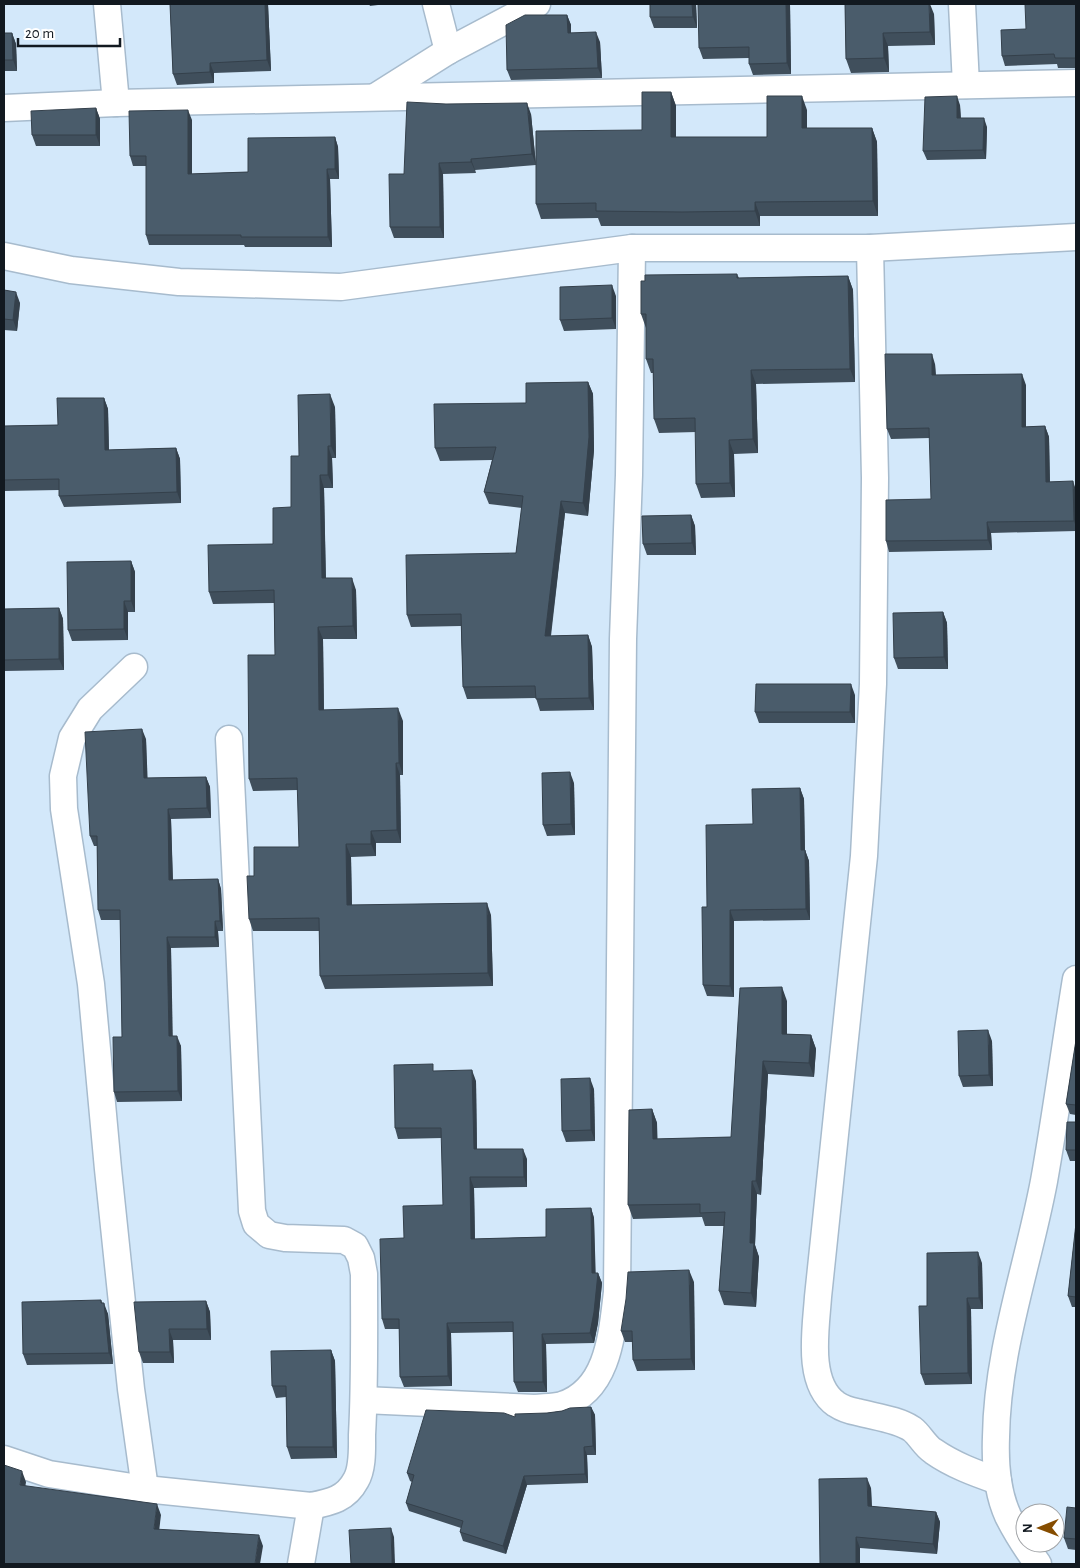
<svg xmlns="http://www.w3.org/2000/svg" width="1080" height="1568" font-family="'Alegreya Sans',sans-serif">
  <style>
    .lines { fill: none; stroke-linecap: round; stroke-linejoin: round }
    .street-casing { stroke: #a7bbcd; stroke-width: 29 }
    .street { stroke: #fff; stroke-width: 26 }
    .wall { fill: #404f5c }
    .shaded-wall { fill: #34404b }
    .building { fill: #4a5c6b; stroke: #34404b }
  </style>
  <rect width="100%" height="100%" fill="#d3e8fa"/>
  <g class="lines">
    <defs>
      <g id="street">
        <path d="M107,4l9,99"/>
        <path d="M436,4l12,47"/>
        <path d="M962,4l4,81"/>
        <path d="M375,97l73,-46 89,-47"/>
        <path d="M4,108l112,-5 960,-20"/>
        <path d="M870,248l5,230 -2,206 -9,172 -46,441c-2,31 -12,86 18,107 6,4 15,7 21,8 18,5 40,7 55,17 8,6 12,16 21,22 20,14 42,22 65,30"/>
        <path d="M4,256l67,14 108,12 162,5 291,-39h238l206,-11"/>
        <path d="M134,667l-44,42 -18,29 -9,38 1,33 27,175 17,185 23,220 14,100"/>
        <path d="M364,1400l171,8c9,-1 19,-1 27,-3 47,-15 50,-72 55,-113l6,-653 6,-164 3,-227"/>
        <path d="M4,1459l45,15 96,15 166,17c20,-4 35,-7 45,-26 7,-12 6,-31 6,-45 3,-53 2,-107 2,-161l-3,-16 -6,-12 -11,-6 -59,-2 -16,-3 -13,-11 -4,-13 -23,-472"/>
        <path d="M301,1564l10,-58"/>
        <path d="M1038,1564c-11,-15 -22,-32 -30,-48 -11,-24 -13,-53 -12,-79 1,-87 32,-171 48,-256 12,-67 21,-135 32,-202"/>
      </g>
    </defs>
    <use href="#street" class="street-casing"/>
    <use href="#street" class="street"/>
  </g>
  <g class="wall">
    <path d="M170,4h98l3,67 -57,2v10l-37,2 -4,-11z"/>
    <path d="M369,4h17l-16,2z"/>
    <path d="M650,4h46l1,24h-43l-4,-11z"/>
    <path d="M790,4l1,70 -38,1 -4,-11v-6l-46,1 -4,-11z"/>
    <path d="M845,4l89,10 1,31 -47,1 1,26 -38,1 -5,-14z"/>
    <path d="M1076,4v64h-18l-1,-4 -52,2 -3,-10 24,-27z"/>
    <path d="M567,15l4,10v8l29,9 2,36 -91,2 -4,-10z"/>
    <path d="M4,33h8l4,11 1,27h-13z"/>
    <path d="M671,92l5,14v31h91l40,-27v18h65l5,14 1,74h-118v10h-159l-3,-8 -57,1 -5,-15 106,-74z"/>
    <path d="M960,105l1,13 26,9 -1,32 -59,1 -4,-9z"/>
    <path d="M96,108l4,11v27h-64l-4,-11z"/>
    <path d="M531,114l5,51 -61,5 1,3 -33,1 1,64h-50l-4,-11 14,-53z"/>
    <path d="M192,120v54l56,-2 87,-35 3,10 1,32h-9l2,68h-87l-1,-2h-95l-3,-10v-69h-13l-3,-10z"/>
    <path d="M737,274l2,4 109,-2 5,14 2,92 -99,2 2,69 -24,1 1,43 -34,1 -5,-14v-52l-37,1 -5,-14 -1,-46h-2l-5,-14v-31l-5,-14z"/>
    <path d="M4,290l16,13 -3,28 -13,-1z"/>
    <path d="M616,296v33l-52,2 -4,-11z"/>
    <path d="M935,364l1,11 90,10v42l19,-1 4,11 1,45 26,8v41l-85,2 1,17 -103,2 -3,-11 45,-42 -1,-61 -39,1 -4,-10z"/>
    <path d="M588,382l5,12 1,56 -6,66 -23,-3 -14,123 37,-1 4,12 2,63 -54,1 -4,-13 -69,1 -4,-12 -2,-61 -50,1 -4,-12 109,-62 6,-45 -33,-4 -5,-12 8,-32 -52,1 -5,-13 91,-45z"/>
    <path d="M104,398l4,11 1,41 67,-2 4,11 1,44 -117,4 -5,-11v-6l-55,1v-65l54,-1z"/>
    <path d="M335,407l1,51h-4l1,30h-9l2,90 30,12 1,49h-34l1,71 79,11v54h-3l1,68h-25v13l-25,1 1,48 139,10 2,71 -168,3 -5,-13 -1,-45h-66l-4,-12 5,-43 45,-29 -1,-57 -45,1 -4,-12 26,-124 -1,-52 -61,1 -4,-12 64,-48 18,-37 8,-51z"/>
    <path d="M691,515l4,11 1,29h-49l-4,-11z"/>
    <path d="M131,561l4,11v40h-7v28l-56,1 -4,-11z"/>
    <path d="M59,608l4,11 1,51 -60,1v-62z"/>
    <path d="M943,612l4,11 1,46h-50l-4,-11z"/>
    <path d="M855,695v28h-96l-4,-11z"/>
    <path d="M146,739l1,39 59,-1 4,10 1,31 -40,1 2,61 45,-1 3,10 2,42h-5l1,16 -48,1 1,88 9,10 1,55 -65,1 -3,-10 8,-55 -2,-117h-19l-3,-10 -1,-64h-3l-4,-10z"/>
    <path d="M574,783l1,52 -28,1 -4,-11z"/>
    <path d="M800,788l4,11 1,51 4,11 1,59 -76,1v76l-27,-1 -4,-11 4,-78 46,-83z"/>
    <path d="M787,1001v33l24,1 5,14 -2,28 -46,-3 -7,121 -4,-1 -2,51 4,12 -3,50 -32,-2 -5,-14 5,-65h-19l-3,-9 -69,2 -5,-14 24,-96 5,14v16l74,-2z"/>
    <path d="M1076,1040v75l-6,-1 -4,-10z"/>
    <path d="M992,1041l1,45 -30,1 -4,-11z"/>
    <path d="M435,1071l41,10 1,68 50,10v28l-53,1 1,51 71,-2 45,-29 3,10 1,55h3l4,10 -4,40 -4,20 -48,1 1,48h-29l-4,-10 -1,-50 -62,1 1,53 -48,1 -4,-10 -1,-48h-14l-3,-10 22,-81 39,-33 -1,-67 -44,1 -3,-11z"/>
    <path d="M594,1089l1,52 -29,1 -4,-11z"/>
    <path d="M1076,1122v39h-6l-4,-11z"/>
    <path d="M1076,1223v84h-4l-4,-11z"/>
    <path d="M982,1263l1,46h-12l1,75 -47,1 -4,-11 6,-68z"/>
    <path d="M694,1282l1,88 -58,1 -4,-11v-18h-8l-4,-11z"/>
    <path d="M101,1300l7,14 5,50 -86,1 -4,-11z"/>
    <path d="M206,1301l4,11 1,28h-38l1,23h-31l-4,-11z"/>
    <path d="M331,1350l4,11 2,97 -46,1 -4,-12 -1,-50 -10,1 -4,-12z"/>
    <path d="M591,1407l4,8 1,40h-9l1,28 -61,2 -21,69 -43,-13 -3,-9 1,-4 -52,-17 -3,-8 6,-21 -2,-1 -3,-8 108,-56 32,-4z"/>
    <path d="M871,1488l1,19 64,5 4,10 -3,32 -77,-6 -40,16z"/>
    <path d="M1076,1508v42l-8,-1 -4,-11z"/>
  </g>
  <g class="shaded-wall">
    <path d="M265,4h3l3,67 -4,-11z"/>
    <path d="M692,4h4l1,24 -4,-11z"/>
    <path d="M786,4h4l1,70 -4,-11z"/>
    <path d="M929,4h1l4,10 1,31 -5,-13z"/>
    <path d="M567,15l4,10v18l-3,-10z"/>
    <path d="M596,32l4,10 2,36 -4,-10z"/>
    <path d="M12,33l4,11 1,27 -4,-11z"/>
    <path d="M883,33l5,13 1,26 -5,-14z"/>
    <path d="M210,63l4,10v10l-4,-11z"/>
    <path d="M671,92l5,14v45l-5,-14z"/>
    <path d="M802,96l5,14v32l-5,-14z"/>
    <path d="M957,96l3,9 1,22 -4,-9z"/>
    <path d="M527,103l4,11 5,51 -4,-11z"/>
    <path d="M96,108l4,11v27l-4,-11z"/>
    <path d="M188,110l4,10v64l-4,-10z"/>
    <path d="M984,118l3,9 -1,32 -3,-9z"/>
    <path d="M872,128l5,14 1,74 -5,-15z"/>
    <path d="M335,137l3,10 1,32 -4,-10z"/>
    <path d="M471,159l4,11 1,3 -5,-11z"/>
    <path d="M439,163l4,11 1,64 -4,-11z"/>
    <path d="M327,169l3,10 2,68 -4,-10z"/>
    <path d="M755,202l5,14v10l-5,-15z"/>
    <path d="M848,276l5,14 2,92 -5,-13z"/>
    <path d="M612,285l4,11v33l-4,-11z"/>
    <path d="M16,292l4,11 -3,28 -4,-11z"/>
    <path d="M932,354l3,10 1,21 -4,-10z"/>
    <path d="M751,370l5,14 2,69 -5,-14z"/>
    <path d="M1022,374l4,11v52l-4,-10z"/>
    <path d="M588,382l5,12 1,56 -6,66 -5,-13z"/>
    <path d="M330,394l5,13 1,51 -5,-12z"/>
    <path d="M104,398l4,11 1,52 -4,-11z"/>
    <path d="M1045,426l4,11 1,55 -4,-10z"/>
    <path d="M729,440l5,14 1,43 -5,-14z"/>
    <path d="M328,446l4,12 1,30 -5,-13z"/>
    <path d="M176,448l4,11 1,44 -4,-11z"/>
    <path d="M320,475l4,13 2,103 -4,-13z"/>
    <path d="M1073,481l3,9v37l-2,-6z"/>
    <path d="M561,501l4,12 -16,135 -4,-12z"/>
    <path d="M691,515l4,11 1,29 -4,-12z"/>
    <path d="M987,522l4,11 1,17 -4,-10z"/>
    <path d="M131,561l4,11v40l-4,-11z"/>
    <path d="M352,578l4,12 1,49 -4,-13z"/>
    <path d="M124,601l4,11v28l-4,-11z"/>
    <path d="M59,608l4,11 1,51 -5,-11z"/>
    <path d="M943,612l4,11 1,46 -4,-12z"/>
    <path d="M318,627l5,12 1,83 -5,-12z"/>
    <path d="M588,635l4,12 2,63 -5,-12z"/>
    <path d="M851,684l4,11v28l-5,-11z"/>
    <path d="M398,708l5,13v54l-4,-12z"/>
    <path d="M142,729l4,10 2,49 -4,-10z"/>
    <path d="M396,763l4,12 1,68 -4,-13z"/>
    <path d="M570,772l4,11 1,52 -4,-11z"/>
    <path d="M206,777l4,10 1,31 -4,-10z"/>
    <path d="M800,788l4,11 1,62 -4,-11z"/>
    <path d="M168,809l3,10 2,71 -4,-10z"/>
    <path d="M371,831l5,12v13l-5,-12z"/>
    <path d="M346,844l5,13 1,60 -5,-12z"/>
    <path d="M805,850l4,11 1,59 -4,-11z"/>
    <path d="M218,879l3,10 2,42 -3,-10z"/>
    <path d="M487,903l4,12 2,71 -5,-13z"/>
    <path d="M730,910l4,11v76l-4,-11z"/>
    <path d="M215,921l3,10 1,16 -4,-10z"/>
    <path d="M167,937l4,11 2,98 -4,-10z"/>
    <path d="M782,987l5,14v46l-5,-13z"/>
    <path d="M988,1030l4,11 1,45 -4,-11z"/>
    <path d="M811,1035l5,14 -2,28 -5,-14z"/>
    <path d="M177,1036l4,10 1,55 -4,-10z"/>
    <path d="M763,1061l5,13 -7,121 -5,-14z"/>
    <path d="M472,1070l4,11 1,79 -3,-11z"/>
    <path d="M590,1078l4,11 1,52 -4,-11z"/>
    <path d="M652,1109l5,14 1,30 -5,-14z"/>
    <path d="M523,1149l4,10v28l-3,-10z"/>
    <path d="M470,1177l4,11 1,61 -4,-10z"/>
    <path d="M752,1181l5,13 -2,51 4,12 -3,50 -5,-14 -1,-50z"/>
    <path d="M591,1208l3,10 2,65 -4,-10z"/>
    <path d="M978,1252l4,11 1,46 -4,-11z"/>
    <path d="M689,1270l5,12 1,88 -4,-11z"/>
    <path d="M598,1273l4,10 -4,40 -4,20 -4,-10z"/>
    <path d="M967,1298l4,11 1,75 -4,-11z"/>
    <path d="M206,1301l4,11 1,28 -4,-11z"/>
    <path d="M104,1303l4,11 5,50 -4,-11z"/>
    <path d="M447,1323l4,10 1,53 -4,-10z"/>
    <path d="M169,1329l4,11 1,23 -4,-11z"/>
    <path d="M542,1334l4,10 1,48 -4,-10z"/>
    <path d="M331,1350l4,11 2,97 -4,-11z"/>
    <path d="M591,1407l4,8 1,40 -3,-9z"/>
    <path d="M584,1447l3,8 1,28 -3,-9z"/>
    <path d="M22,1471l4,11 -2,14 -4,-11z"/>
    <path d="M524,1476l3,9 -21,69 -3,-8z"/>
    <path d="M867,1478l4,10 1,29 -4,-11z"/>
    <path d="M157,1504l4,11 -3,25 -4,-11z"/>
    <path d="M936,1512l4,10 -3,32 -4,-10z"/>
    <path d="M391,1528l3,9 1,27h-3z"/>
    <path d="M259,1535l4,11 -3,18h-5z"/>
    <path d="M856,1537l4,11v16h-4z"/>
  </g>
  <g class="building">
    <path d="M170,4h95l2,56 -57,3v9l-37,2z"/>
    <path d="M650,4h42l1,13h-43z"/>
    <path d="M698,4h88l1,59 -38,1v-17l-50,1z"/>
    <path d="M845,4h84l1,28 -47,1 1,25 -38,1z"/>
    <path d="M1025,4h51v54h-21l-1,-4 -52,2 -1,-26 25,-1z"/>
    <path d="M525,15h42l1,18 28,-1 2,36 -91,2 -1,-45z"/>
    <path d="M4,33h8l1,27h-9z"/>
    <path d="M642,92h29v45h96v-41h35v32h70l1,73 -118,1v9l-73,1 -86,-1v-8l-60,1v-73l106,-1z"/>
    <path d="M957,96v22h27l-1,32 -60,1 2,-54z"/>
    <path d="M407,102l39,2 81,-1 5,51 -61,5v3l-32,1 1,64h-50l-1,-53h15z"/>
    <path d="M96,108v27h-64l-1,-24z"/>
    <path d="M188,110v64l60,-2v-34l87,-1v32h-8l1,68h-87v-2h-95v-79h-16l-1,-45z"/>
    <path d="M737,274v4l111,-2 2,93 -99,1 2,69 -24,1 1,43 -34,1 -1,-66 -41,1 -1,-60h-7v-45h-5v-33h4v-6z"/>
    <path d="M612,285v33l-52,2v-33z"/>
    <path d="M4,290l12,2 -3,28 -9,-1z"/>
    <path d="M885,354h47v21l90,-1v53l23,-1 1,56 27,-1 1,40 -87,1 1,18 -102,1v-41l45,-1 -2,-71 -42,1z"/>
    <path d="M588,382l1,55 -6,66 -22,-2 -16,135 43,-1 1,63 -53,1 -1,-13 -72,1 -2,-73 -54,1 -1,-60 110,-2 7,-57 -39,-4 12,-45 -61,1 -1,-44 92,-1v-20z"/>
    <path d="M330,394l1,52h-3v29h-8l2,103h30l1,48 -35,1 1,83 79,-2 1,55h-3l1,67 -26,1v13h-25l1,61 140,-2 1,70 -168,3 -1,-58 -70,1 -2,-43h7v-29h45l-2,-69 -48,1 -1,-124h27l-1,-65 -65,2 -1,-47 65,-1v-36l18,-1v-51h8l-1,-61z"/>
    <path d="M57,398h47l1,52 71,-2 1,44 -118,4v-17l-55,1v-54l54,-1z"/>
    <path d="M691,515l1,28 -49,1 -1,-28z"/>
    <path d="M131,561v40h-7v28l-56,1 -1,-68z"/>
    <path d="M59,608v51l-55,1v-51z"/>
    <path d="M943,612l1,45 -50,1 -1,-45z"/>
    <path d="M756,684h95l-1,28h-95z"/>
    <path d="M142,729l2,49 62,-1 1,31 -39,1 1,71 49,-1 2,42h-5v16h-48l2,99h8l1,55 -64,1 -1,-55h9l-2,-127h-22l-1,-74h-7l-5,-104z"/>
    <path d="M570,772l1,52 -28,1 -1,-52z"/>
    <path d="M800,788l1,62h4l1,59 -76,1v76l-27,-1 -1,-78h5l-1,-82 47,-1 -1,-35z"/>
    <path d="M782,987v47l29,1 -2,28 -46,-2 -7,120h-4l-2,62h4l-3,50 -32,-2 6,-79 -25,1v-9l-72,1 1,-95 23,-1 1,30 78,-2 9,-149z"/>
    <path d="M988,1030l1,45 -30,1 -1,-45z"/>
    <path d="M1076,1040v65l-10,-1z"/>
    <path d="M433,1064v7l39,-1 2,79h49l1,28h-54l1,62 75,-2v-28l45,-1 1,65h6l-4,39 -4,21 -48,1 1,48h-29l-1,-60 -66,1 1,53 -48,1 -1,-58h-17l-2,-80 24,-1 -1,-32 40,-1 -2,-77h-46l-1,-63z"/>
    <path d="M590,1078l1,52 -29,1 -1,-52z"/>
    <path d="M1067,1122h9v28h-10z"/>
    <path d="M1076,1223v74l-8,-1z"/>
    <path d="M978,1252l1,46h-12l1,75 -47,1 -2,-68h8v-53z"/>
    <path d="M689,1270l2,89 -58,1 -1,-29h-11l5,-32 2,-27z"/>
    <path d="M101,1300v3h3l5,50 -86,1 -1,-52z"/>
    <path d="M206,1301l1,28h-38l1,23h-31l-5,-50z"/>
    <path d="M331,1350l2,97h-46l-1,-61h-14l-1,-35z"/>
    <path d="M591,1407l2,39 -9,1 1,27 -61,2 -21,70 -43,-14 3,-11 -57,-18 8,-28 -7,-2 19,-63 78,3 11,4v-3l32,-1 15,-2 8,-3z"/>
    <path d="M4,1465l18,6 -2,14 137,19 -3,25 105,6 -4,29h-251z"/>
    <path d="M867,1478l1,28 68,6 -3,32 -77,-7v27h-36l-1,-85z"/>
    <path d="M1067,1507l9,1v31l-12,-1z"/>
    <path d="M391,1528l1,36h-41l-2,-34z"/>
  </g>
  <rect width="1080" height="1568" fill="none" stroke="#121920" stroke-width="10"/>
  <g transform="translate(1040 1528) rotate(269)"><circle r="24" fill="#ffffff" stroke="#a0a3a6"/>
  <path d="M0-4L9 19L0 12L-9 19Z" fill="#864d00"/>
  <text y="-8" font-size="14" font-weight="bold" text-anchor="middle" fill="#121920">N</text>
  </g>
  <path d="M18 38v8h102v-8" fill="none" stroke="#121920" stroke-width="2.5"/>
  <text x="25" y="38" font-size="15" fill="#121920" stroke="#ffffff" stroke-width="4" paint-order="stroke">20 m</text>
</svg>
